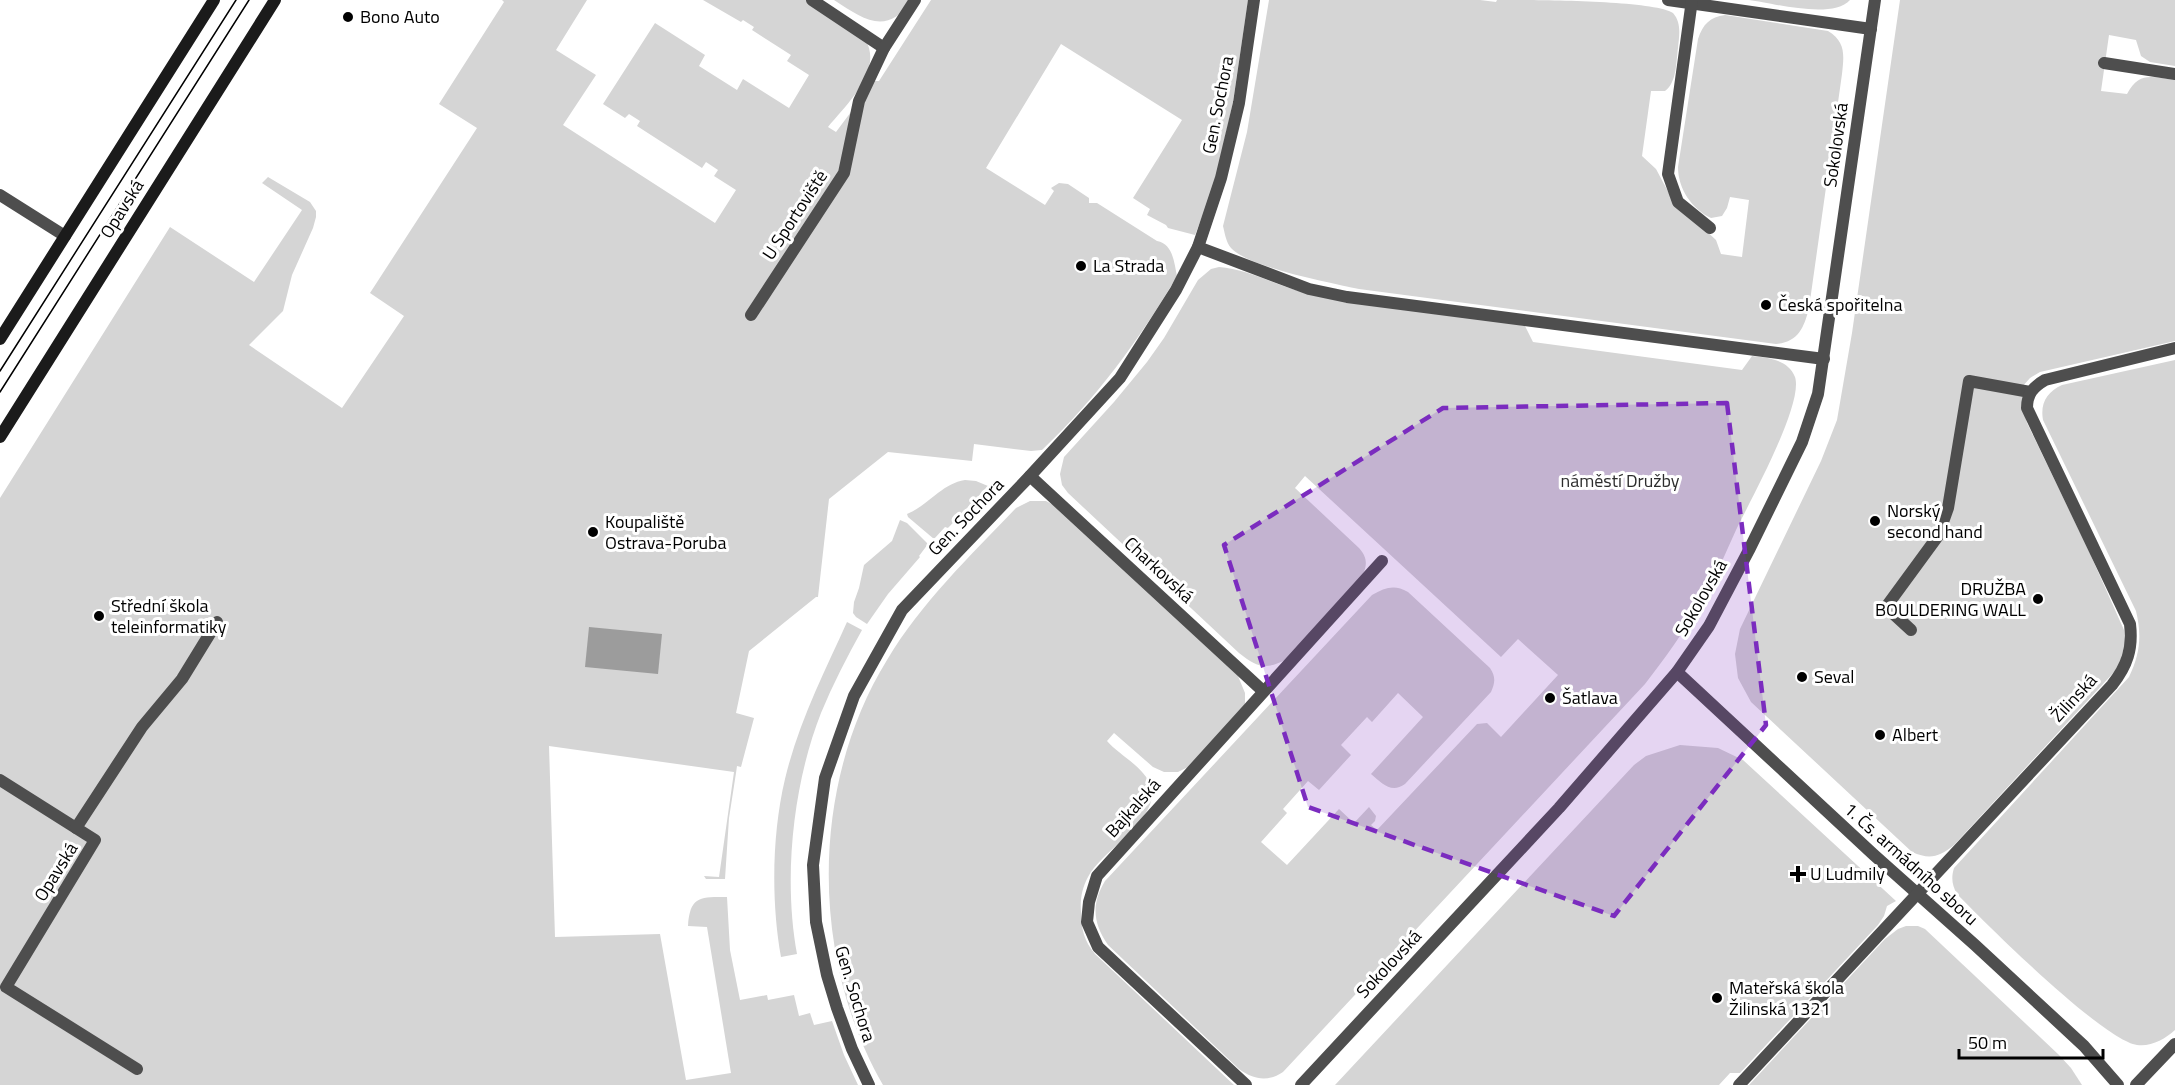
<svg xmlns="http://www.w3.org/2000/svg" width="2175" height="1085" font-family="'Titillium Web',sans-serif">
  <style>
    .green { fill: #d5d5d5 }
    .water { fill: #9c9c9c }
    .lines { fill: none; stroke-linecap: round; stroke-linejoin: round }
    .street { stroke: #4e4e4e; stroke-width: 12 }
    .secondary { stroke: #1b1b1b; stroke-width: 12 }
    .tram { stroke: #000; stroke-width: 1.5 }
    .marked { fill: #7b2cbf; fill-opacity: 0.2; stroke: #7b2cbf; stroke-width: 4.5; stroke-dasharray: 12 8; stroke-linejoin: round }
    .poi-dot { fill: #000; stroke: #fff; stroke-width: 2 }
    .labels { text-anchor: middle; stroke-width: 6; stroke-linejoin: round; paint-order: stroke }
    .poi-label { font-size: 18px; fill: #000; stroke: #fff; text-anchor: start }
    .street-label { font-size: 18px; fill: #000; stroke: #fff }
    .park-label { font-size: 18px; fill: #2c2c2c; stroke: #fff }
  </style>
  <rect width="100%" height="100%" fill="#fff"/>
  <g class="green">
    <path d="M502,0h85l-31,50 40,25 -33,50 152,98 21,-33 -22,-14 4,-6 -12,-8 -4,6 -65,-42 3,-5 -11,-7 -4,4 -22,-14 52,-81 50,32 -6,11 38,24 6,-11 46,29 20,-33 -22,-14 4,-6 -39,-25 2,-3 -11,-7 -2,2 -38,-22h104l58,39c19,31 -18,65 -37,88l8,5 38,-51h5l52,-81h317l-15,102 -19,84 -19,49 -27,-7 -2,-3 -19,-10 3,-6 -17,-11 49,-78 -121,-76 -75,124 59,37 9,-14 -3,-3 8,-5 9,1 21,14v5h8l60,38c16,3 17,21 20,35 -38,64 -81,123 -135,174l-11,1 -57,-7 -2,17 -84,-9 -59,47 -11,98h-2l-67,54 -13,62 18,5 -13,49 -4,-1 -1,7 -7,45 -4,61h-19l-2,-3 15,1 15,-105 -185,-26 6,191 105,-3 26,146 45,-7 -24,-146 -19,-1c2,-30 12,-29 39,-29l3,53 10,50 27,-5 1,5 26,-5 5,21 11,-3 4,12 18,-4 12,34 14,30h-858v-587l170,-271 84,55 48,-72 -40,-27 6,-6 42,25 6,9v6l-3,11 -21,47 -9,36 -34,34 93,63 62,-92 -34,-23 107,-165 -38,-24 65,-102z"/>
    <path d="M834,0h79c-27,36 -48,20 -79,0z"/>
    <path d="M1269,0h211l16,2 1,-2c33,0 156,0 176,13 9,10 6,24 5,35 -2,14 -1,34 -13,43h-14l-9,65 14,13 16,30 44,41 5,14 21,3 7,-57 -19,-3 -3,11 -5,8 -11,2c-19,-9 -33,-29 -33,-51l20,-128c5,-15 12,-22 27,-24l103,16c18,11 16,24 14,43l-33,234c-5,20 -11,34 -33,36l-417,-55c-28,-6 -111,-22 -128,-41 -5,-6 -6,-14 -8,-22l24,-94z"/>
    <path d="M1749,0h101c-18,20 -77,3 -101,0z"/>
    <path d="M1900,0h275v66l-25,-4 -9,-6 -5,-16 -27,-5 -8,56 26,3c12,-23 25,-17 48,-14v261l-135,31 -10,6 -8,9v18l5,18 60,124 37,83v16l-3,13 -6,12 -161,174c-15,12 -24,15 -42,7l-161,-150 -13,-24 -3,-24 5,-25 81,-168 16,-41 15,-87z"/>
    <path d="M1219,267c30,2 59,20 88,26 72,14 147,17 218,33l8,16 209,28 10,-14c16,2 36,3 43,21 9,27 -45,124 -59,153 -11,24 -22,51 -36,74 -16,28 -35,54 -55,80l-362,388c-15,10 -29,8 -44,-3l-131,-124c-15,-22 -17,-41 -3,-64l267,-286c13,-7 22,-11 36,-3l82,76c6,9 5,15 1,24l-86,92c-14,10 -23,-1 -34,-10l52,-57 -25,-24 -26,29 -5,-5 -26,28 10,10 -32,35 -11,-9 -25,28 4,4 -26,29 26,23 52,-56 15,14 15,-16 7,9 -1,5 -4,4 6,5 100,-106 10,-1 14,14 57,-62 -40,-36 -17,18 -196,-181 -10,12 64,60c11,12 7,21 0,34l-72,77c-21,11 -29,9 -48,-6l-171,-160 -6,-8 -2,-11 4,-17 50,-55 33,-40 17,-24 34,-58 13,-11z"/>
    <path d="M2175,360v670c-10,9 -24,17 -38,15 -34,-5 -151,-121 -180,-151 -5,-9 -6,-16 -3,-26l175,-191c11,-23 13,-41 7,-66l-93,-191c-3,-17 4,-28 19,-35z"/>
    <path d="M965,480l11,1 12,5 -40,42 -3,-1 -11,12 -26,-22 -1,-3c22,-9 34,-30 58,-34z"/>
    <path d="M1030,501h16l11,6 181,169 7,17v11l-53,61 -14,7h-14l-11,-5 -39,-34 -7,8c13,15 38,26 44,46 10,31 -50,64 -63,90 -6,11 -8,22 -7,35 0,16 3,29 14,42l139,131h-351c-73,-127 -73,-300 4,-425 34,-57 83,-104 129,-152z"/>
    <path d="M900,520l7,3 21,21 -9,12 1,1 -32,37 -21,30 -11,-7 -3,-4 1,-11 5,-14 5,-23 28,-24z"/>
    <path d="M847,622l15,8c-15,27 -29,54 -41,83 -28,71 -38,165 -24,241l-16,3c-10,-56 -9,-123 4,-178 13,-55 39,-106 62,-157z"/>
    <path d="M1680,745l38,3 25,12 153,141 -9,5 -3,10 -6,9 -138,148h-10l-11,12h-384l299,-320 12,-9z"/>
    <path d="M1906,926h12l7,3 134,126 12,13 11,17h-333l136,-146 13,-10z"/>
  </g>
  <path class="water" d="M589,627l73,7 -4,40 -73,-7z"/>
  <g class="lines">
    <g class="street">
      <path d="M812,0l72,48"/>
      <path d="M1668,0l203,29"/>
      <path d="M1692,0l-24,174 10,28 32,26"/>
      <path d="M2104,63l71,11"/>
      <path d="M0,195l65,41"/>
      <path d="M1198,247l111,42 38,8 477,62"/>
      <path d="M751,315l93,-142 15,-72 25,-53 31,-48"/>
      <path d="M1030,476l233,215"/>
      <path d="M1911,630l-25,-23 52,-71 10,-28 21,-127 61,11"/>
      <path d="M1677,672l197,183 101,90 109,101 34,39"/>
      <path d="M0,780l95,60 -89,147 131,82"/>
      <path d="M76,828l66,-101 40,-48 35,-57"/>
      <path d="M869,1085l-17,-36 -15,-41 -10,-33 -11,-53 -3,-57 12,-87 29,-82 48,-86 128,-134 90,-98 56,-88 22,-43 23,-69 18,-75 15,-103"/>
      <path d="M1246,1085l-148,-138 -11,-25 2,-20 8,-26 285,-315"/>
      <path d="M1301,1085l258,-277 118,-136 32,-46 40,-76 53,-108 16,-48 57,-394"/>
      <path d="M1739,1085l373,-400c15,-19 21,-36 18,-61l-103,-216c0,-14 6,-21 18,-28l130,-32"/>
      <path d="M2136,1085l39,-41"/>
    </g>
    <g class="secondary">
      <path d="M0,339l214,-339"/>
      <path d="M0,437l275,-437"/>
    </g>
    <g class="tram">
      <path d="M0,371l236,-371"/>
      <path d="M0,392l249,-392"/>
    </g>
  </g>
  <path class="marked" d="M1727,403l39,322 -152,191 -306,-109 -84,-262 219,-137z"/>
  <g class="poi-dot">
    <circle cx="348" cy="17" r="6"/>
    <circle cx="1081" cy="266" r="6"/>
    <circle cx="1766" cy="305" r="6"/>
    <circle cx="1875" cy="521" r="6"/>
    <circle cx="593" cy="532" r="6"/>
    <circle cx="2038" cy="599" r="6"/>
    <circle cx="99" cy="616" r="6"/>
    <circle cx="1802" cy="677" r="6"/>
    <circle cx="1550" cy="698" r="6"/>
    <circle cx="1880" cy="735" r="6"/>
    <path d="M1795 865h6v6h6v6h-6v6h-6v-6h-6v-6h6z"/>
    <circle cx="1717" cy="998" r="6"/>
  </g>
  <g class="labels">
    <g class="poi-label">
      <text x="360" y="23">Bono Auto</text>
      <text x="1093" y="272">La Strada</text>
      <text x="1778" y="311">Česká spořitelna</text>
      <text x="1887" y="517">Norský<tspan x="1887" dy="21">second hand</tspan></text>
      <text x="605" y="528">Koupaliště<tspan x="605" dy="21">Ostrava-Poruba</tspan></text>
      <text x="2026" y="595" text-anchor="end">DRUŽBA<tspan x="2026" dy="21">BOULDERING WALL</tspan></text>
      <text x="111" y="612">Střední škola<tspan x="111" dy="21">teleinformatiky</tspan></text>
      <text x="1814" y="683">Seval</text>
      <text x="1562" y="704">Šatlava</text>
      <text x="1892" y="741">Albert</text>
      <text x="1810" y="880">U Ludmily</text>
      <text x="1729" y="994">Mateřská škola<tspan x="1729" dy="21">Žilinská 1321</tspan></text>
    </g>
    <g class="street-label">
      <text transform="translate(1218 105) rotate(-79)" y="6">Gen. Sochora</text>
      <text transform="translate(1836 145) rotate(-82)" y="6">Sokolovská</text>
      <text transform="translate(122 209) rotate(-58)" y="6">Opavská</text>
      <text transform="translate(795 215) rotate(-57)" y="6">U Sportoviště</text>
      <text transform="translate(966 517) rotate(-46)" y="6">Gen. Sochora</text>
      <text transform="translate(1159 570) rotate(43)" y="6">Charkovská</text>
      <text transform="translate(1701 598) rotate(-60)" y="6">Sokolovská</text>
      <text transform="translate(2074 698) rotate(-47)" y="6">Žilinská</text>
      <text transform="translate(1133 808) rotate(-48)" y="6">Bajkalská</text>
      <text transform="translate(1911 864) rotate(42)" y="6">1. Čs. armádního sboru</text>
      <text transform="translate(56 872) rotate(-58)" y="6">Opavská</text>
      <text transform="translate(1389 964) rotate(-47)" y="6">Sokolovská</text>
      <text transform="translate(855 994) rotate(73)" y="6">Gen. Sochora</text>
    </g>
    <g class="park-label">
      <text x="1620" y="487">náměstí Družby</text>
    </g>
  </g>
  <path d="M1959 1049v9h144v-9" fill="none" stroke="#000000" stroke-width="3"/>
  <text x="1968" y="1049" font-size="18" fill="#000000" stroke="#ffffff" stroke-width="4.5" paint-order="stroke">50 m</text>
</svg>
